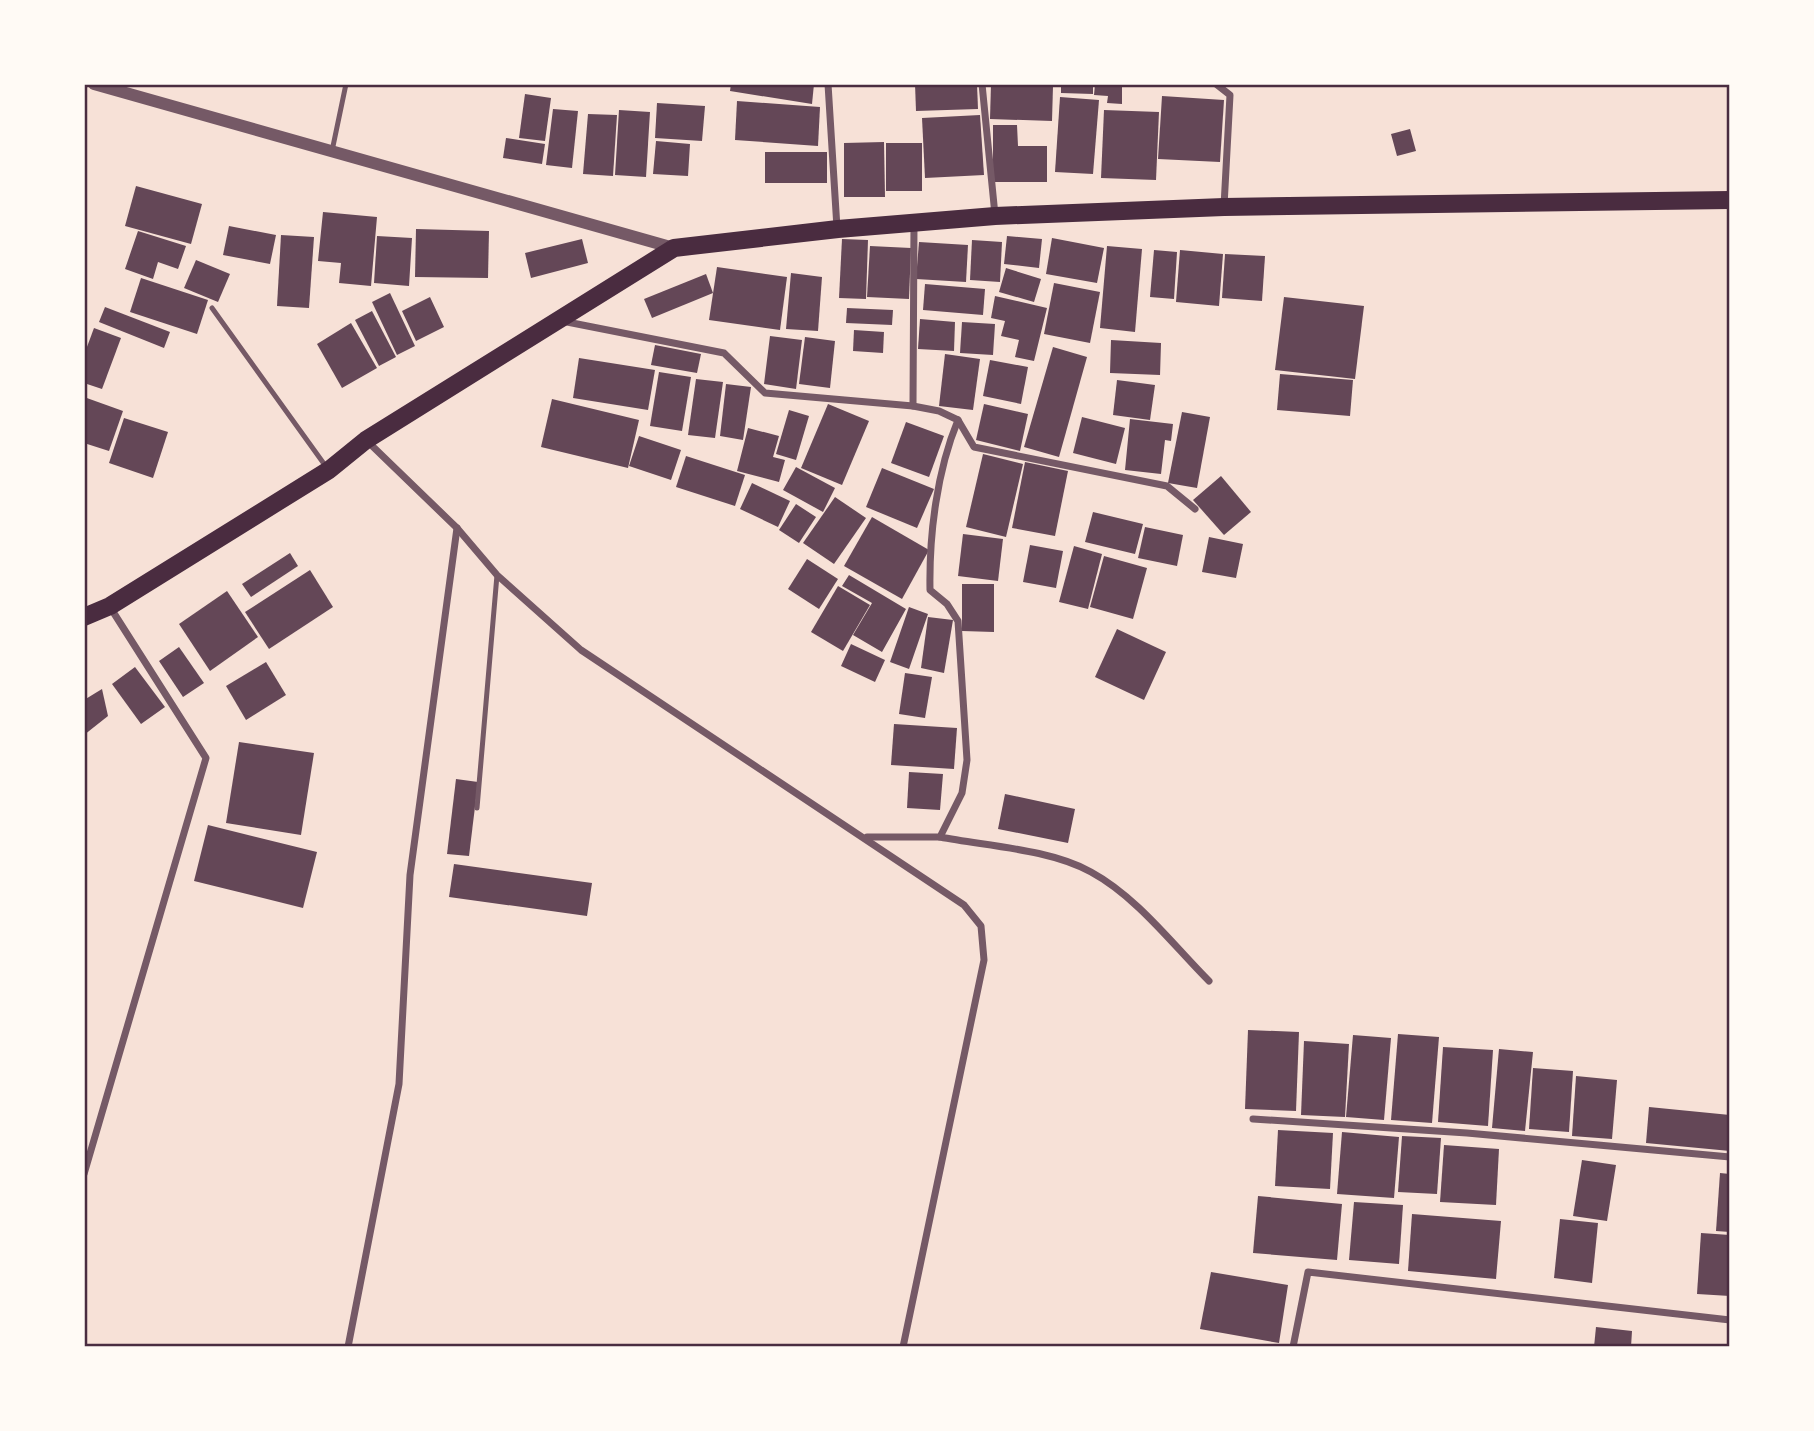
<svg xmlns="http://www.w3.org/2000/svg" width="1814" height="1431" font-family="'Work Sans',sans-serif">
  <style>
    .building { fill: #644757 }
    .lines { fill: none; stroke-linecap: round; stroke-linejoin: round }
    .service { stroke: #755966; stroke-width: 5 }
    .minor { stroke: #755966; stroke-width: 7 }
    .tertiary { stroke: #755966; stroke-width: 12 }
    .primary { stroke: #4a2c40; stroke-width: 18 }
    .neatline { fill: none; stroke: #4a2c40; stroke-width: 2.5 }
  </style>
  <rect width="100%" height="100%" fill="#f7e1d7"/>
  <g class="building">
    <path d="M731,84h83l-2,20 -82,-13z"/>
    <path d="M915,84h62l1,25 -62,2z"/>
    <path d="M991,84l62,2 -1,35 -62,-2z"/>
    <path d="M1061,84h32v10l-32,-1z"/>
    <path d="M1095,84h27v20l-15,-1 1,-7 -14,-1z"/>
    <path d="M525,94l26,4 -6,43 -26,-3z"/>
    <path d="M1162,96l62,4 -4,62 -62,-3z"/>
    <path d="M1060,97l39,3 -6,74 -38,-2z"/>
    <path d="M737,101l83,6 -2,39 -83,-6z"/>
    <path d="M657,103l48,3 -3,35 -47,-3z"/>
    <path d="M553,109l25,2 -6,57 -26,-3z"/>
    <path d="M619,110l31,2 -4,65 -31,-2z"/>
    <path d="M1104,110l55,2 -3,68 -55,-2z"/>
    <path d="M588,114l29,1 -4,61 -30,-2z"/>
    <path d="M980,115l4,60 -59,3 -3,-60z"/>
    <path d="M993,125h24l1,21h29v36h-54z"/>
    <path d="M1410,129l6,22 -19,5 -6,-22z"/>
    <path d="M506,138l39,6 -3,20 -39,-6z"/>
    <path d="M656,141l34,3 -2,32 -35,-2z"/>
    <path d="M884,142l1,55h-41v-54z"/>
    <rect x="886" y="143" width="36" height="48"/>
    <rect x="765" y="152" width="62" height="31"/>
    <path d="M136,186l66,18 -11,40 -66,-18z"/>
    <path d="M323,212l54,5 -6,69 -32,-3 2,-20 -23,-2z"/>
    <path d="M229,226l47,9 -6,29 -47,-9z"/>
    <path d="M416,229l73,2 -1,47 -73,-1z"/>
    <path d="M138,231l48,15 -8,23 -20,-7 -5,17 -28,-10z"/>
    <path d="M281,235l33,2 -5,71 -32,-2z"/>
    <path d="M377,236l35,2 -3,48 -35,-3z"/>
    <path d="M1007,236l35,3 -3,29 -35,-4z"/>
    <path d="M1052,238l52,10 -7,35 -51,-9z"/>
    <path d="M582,239l6,24 -57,15 -6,-25z"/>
    <path d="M842,239l26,1 -2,59 -27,-1z"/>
    <path d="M972,240l30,2 -2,40 -30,-2z"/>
    <path d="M919,242l49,3 -2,37 -50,-3z"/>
    <path d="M870,246l41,2 -2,51 -42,-2z"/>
    <path d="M1107,246l35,3 -7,83 -35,-4z"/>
    <path d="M1154,250l23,2 -3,47 -24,-2z"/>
    <path d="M1180,250l43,4 -4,52 -43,-4z"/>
    <path d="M1225,254l40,2 -3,45 -40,-3z"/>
    <path d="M196,260l34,14 -12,28 -34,-14z"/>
    <path d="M717,267l70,10 -7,53 -71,-10z"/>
    <path d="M1006,268l35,11 -7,23 -35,-10z"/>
    <path d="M791,273l31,4 -4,54 -32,-2z"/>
    <path d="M706,274l7,19 -61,25 -8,-19z"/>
    <path d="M141,278l67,22 -11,34 -67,-22z"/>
    <path d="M1054,283l46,9 -10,51 -46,-9z"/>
    <path d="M925,284l60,5 -2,26 -60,-5z"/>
    <path d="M390,293l25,53 -18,9 -25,-53z"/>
    <path d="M995,296l52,12 -13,53 -19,-4 4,-17 -18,-4 4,-15 -14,-3z"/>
    <path d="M430,297l14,30 -28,14 -14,-30z"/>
    <path d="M1284,297l80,9 -9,73 -80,-9z"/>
    <path d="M105,307l65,25 -6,16 -65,-26z"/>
    <path d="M847,308l46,2 -1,15 -46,-2z"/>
    <path d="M372,311l24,46 -17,9 -24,-46z"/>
    <path d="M920,319l35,3 -1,29 -36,-2z"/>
    <path d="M962,322l33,2 -2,31 -33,-2z"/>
    <path d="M351,323l26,45 -35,20 -25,-44z"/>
    <path d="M94,328l27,10 -19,51 -18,-6v-28z"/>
    <path d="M854,330l30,2 -1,21 -30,-2z"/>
    <path d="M770,336l32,4 -6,49 -32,-5z"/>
    <path d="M805,337l30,4 -5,47 -31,-4z"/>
    <path d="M1111,340l50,3 -1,32 -50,-2z"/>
    <path d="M655,345l46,9 -4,19 -46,-8z"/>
    <path d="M1053,347l34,10 -28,100 -35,-10z"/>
    <path d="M945,354l35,5 -7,51 -34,-4z"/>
    <path d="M579,358l76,12 -7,40 -75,-12z"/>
    <path d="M990,360l38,7 -7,37 -38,-8z"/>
    <path d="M659,372l32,5 -9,54 -32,-5z"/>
    <path d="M1280,374l73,6 -3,36 -73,-6z"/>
    <path d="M696,379l27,3 -8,56 -27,-3z"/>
    <path d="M1117,380l38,5 -5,35 -37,-5z"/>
    <path d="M726,384l25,3 -8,53 -23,-4z"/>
    <path d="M84,397l39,14 -14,40 -25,-8z"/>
    <path d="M552,399l87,21 -11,48 -87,-21z"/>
    <path d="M828,404l41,17 -27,64 -41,-17z"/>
    <path d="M984,404l44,10 -8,37 -44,-11z"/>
    <path d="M789,410l20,6 -13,44 -20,-6z"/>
    <path d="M1182,412l28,5 -13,71 -29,-5z"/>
    <path d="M1082,417l43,11 -9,36 -43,-11z"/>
    <path d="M124,418l44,14 -15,46 -44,-15z"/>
    <path d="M1130,419l43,5 -2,17 -6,-1 -4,34 -36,-4z"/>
    <path d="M906,422l38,14 -15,41 -38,-14z"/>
    <path d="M748,428l31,8 -6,21 12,3 -6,22 -42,-11z"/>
    <path d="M639,436l42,14 -10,30 -42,-14z"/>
    <path d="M983,454l40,10 -17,73 -40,-10z"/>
    <path d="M686,456l59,19 -10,31 -59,-19z"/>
    <path d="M1025,462l43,9 -13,65 -43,-8z"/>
    <path d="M796,467l39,21 -12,24 -40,-22z"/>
    <path d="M882,468l52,21 -17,39 -51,-21z"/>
    <path d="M1221,476l30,36 -27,23 -31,-35z"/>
    <path d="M752,483l38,18 -12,26 -38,-18z"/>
    <path d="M835,497l31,21 -32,46 -31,-21z"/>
    <path d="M796,504l20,13 -17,26 -20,-13z"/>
    <path d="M1093,512l50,12 -8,30 -50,-12z"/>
    <path d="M872,517l57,33 -27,49 -58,-33z"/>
    <path d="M1145,527l38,8 -6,31 -39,-8z"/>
    <path d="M963,534l40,5 -5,42 -40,-5z"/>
    <path d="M1209,537l34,7 -7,34 -34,-6z"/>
    <path d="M1030,545l33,6 -7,37 -33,-6z"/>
    <path d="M1074,546l28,8 -14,55 -29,-7z"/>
    <path d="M290,553l8,13 -47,31 -9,-13z"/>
    <path d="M1104,556l43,12 -14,51 -43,-12z"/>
    <path d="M807,559l31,20 -19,30 -31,-20z"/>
    <path d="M310,570l23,37 -64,42 -24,-37z"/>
    <path d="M849,575l57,34 -24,43 -29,-17 19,-32 -30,-17z"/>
    <path d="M962,584h32v48l-32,-1z"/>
    <path d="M838,586l32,19 -27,46 -32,-19z"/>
    <path d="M227,591l31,46 -48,34 -31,-47z"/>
    <path d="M909,607l19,7 -19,55 -19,-7z"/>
    <path d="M928,617l25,3 -9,53 -23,-5z"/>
    <path d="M1117,629l49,23 -22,48 -49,-23z"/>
    <path d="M851,644l34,16 -10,22 -34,-16z"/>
    <path d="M179,647l25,36 -21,14 -24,-36z"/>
    <path d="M266,662l20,33 -40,25 -20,-34z"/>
    <path d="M135,667l30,40 -24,17 -29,-40z"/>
    <path d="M905,673l27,4 -7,41 -26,-4z"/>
    <path d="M102,689l6,27 -24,19v-35z"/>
    <path d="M894,724l63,4 -3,41 -63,-4z"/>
    <path d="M239,742l75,11 -13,82 -75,-12z"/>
    <path d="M909,772l34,2 -3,36 -33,-2z"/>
    <path d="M456,779l22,3 -9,74 -22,-2z"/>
    <path d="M1005,794l70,15 -7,34 -70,-14z"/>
    <path d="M208,825l109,27 -14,56 -109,-27z"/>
    <path d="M454,864l138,19 -5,33 -138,-19z"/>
    <path d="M1248,1030l51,2 -3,79 -51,-2z"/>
    <path d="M1398,1034l41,3 -7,86 -41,-3z"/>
    <path d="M1353,1035l38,3 -7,82 -38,-3z"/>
    <path d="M1304,1041l45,3 -4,73 -44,-2z"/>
    <path d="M1443,1047l50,3 -5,76 -50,-4z"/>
    <path d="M1499,1049l34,3 -8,79 -33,-3z"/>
    <path d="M1533,1068l40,3 -4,61 -40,-3z"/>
    <path d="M1576,1076l41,4 -5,59 -40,-3z"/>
    <path d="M1649,1107l81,8v36l-84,-8z"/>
    <path d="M1278,1130l55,3 -3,56 -55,-3z"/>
    <path d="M1342,1132l57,5 -5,61 -57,-4z"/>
    <path d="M1402,1136l39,2 -4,56 -39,-2z"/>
    <path d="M1444,1145l55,4 -3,56 -56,-3z"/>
    <path d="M1582,1160l34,5 -9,56 -34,-5z"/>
    <path d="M1720,1173l10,1v58l-14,-1z"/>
    <path d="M1258,1196l84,8 -5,56 -84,-7z"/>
    <path d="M1354,1202l49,3 -4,59 -50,-4z"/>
    <path d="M1412,1214l89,7 -5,58 -88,-8z"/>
    <path d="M1560,1219l38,4 -6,60 -38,-5z"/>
    <path d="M1701,1233l29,2v61l-33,-2z"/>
    <path d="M1211,1272l77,13 -9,58 -79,-14z"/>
    <path d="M1596,1327l36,4 -1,16h-37z"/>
  </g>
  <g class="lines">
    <g class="service">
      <path d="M332,151l14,-67"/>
      <path d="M212,308l115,160"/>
      <path d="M477,808l20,-233"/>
    </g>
    <g class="minor">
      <path d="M828,84l9,144"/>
      <path d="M982,84l13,131"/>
      <path d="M1216,84l14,11 -6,111"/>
      <path d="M562,321l162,32 41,40 148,13 26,5 19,9c-21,51 -29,114 -28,170l17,14 11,17 9,139 -5,33 -22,44h-73"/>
      <path d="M913,406l1,-182"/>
      <path d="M958,420l16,27 193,39 28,23"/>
      <path d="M366,440l91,88 40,47 84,75 383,255 17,21 3,34 -81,387"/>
      <path d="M940,837c46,9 110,12 151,35 46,25 82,73 118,109"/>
      <path d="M1253,1119l214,14 263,24"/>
      <path d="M84,1174l122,-416 -96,-151"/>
      <path d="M348,1347l51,-263 11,-209 47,-347"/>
      <path d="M1293,1347l15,-75 422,48"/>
    </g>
    <path class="tertiary" d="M94,84l580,164"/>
    <path class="primary" d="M84,617l26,-11 219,-136 37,-30 308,-192 164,-19 157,-13 229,-9 506,-7"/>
  </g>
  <rect width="1814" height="1431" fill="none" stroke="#fffaf5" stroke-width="172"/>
  <rect x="86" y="86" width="1642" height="1259" class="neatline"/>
</svg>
